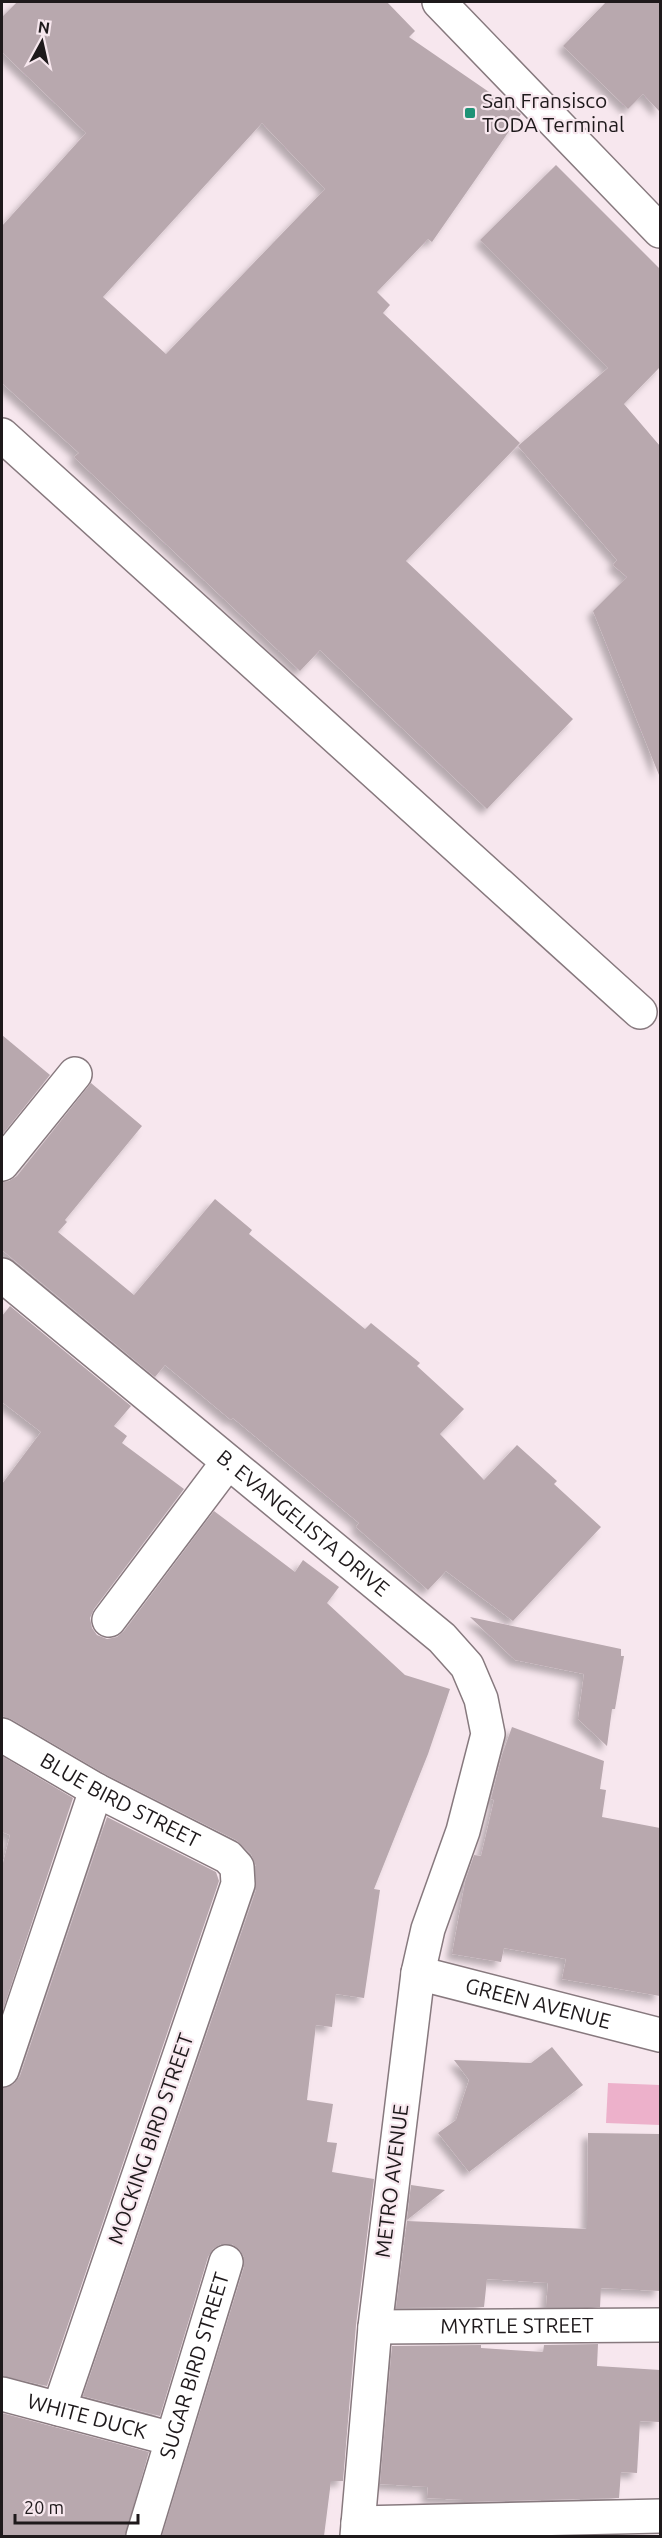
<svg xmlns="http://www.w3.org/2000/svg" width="662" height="2538" font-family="Ubuntu,sans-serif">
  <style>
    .green { fill: #edb1cb }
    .building { fill: #b8a8ae; fill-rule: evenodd; filter: url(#shadow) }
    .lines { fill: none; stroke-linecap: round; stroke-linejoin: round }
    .minor-casing { stroke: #87797e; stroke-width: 36 }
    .minor { stroke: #fff; stroke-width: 33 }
    .poi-dot { fill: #1e9276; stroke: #f7e7ee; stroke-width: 2 }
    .labels { text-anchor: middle; stroke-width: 4.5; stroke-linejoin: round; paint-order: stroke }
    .poi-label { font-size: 21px; fill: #1e191b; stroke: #f7e7ee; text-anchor: start }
    .street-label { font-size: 21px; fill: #1e191b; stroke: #f7e7ee }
  </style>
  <defs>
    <filter id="shadow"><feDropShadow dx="-5.5" dy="5.5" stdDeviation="3" flood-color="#0004"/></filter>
  </defs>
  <rect width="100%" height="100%" fill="#f7e7ee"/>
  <path class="green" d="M608,2083l52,2v40l-54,-2z"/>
  <g class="building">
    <path d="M17,2h370l28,29 -6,6 112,77 -89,128 -4,-3 -51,53 13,13 -7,8 137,130 -114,118 167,158 -86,90 -167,-159 -20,21 -226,-214 5,-4 -77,-70v-157l84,-93 -84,-81v-35zM262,123l63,66 -159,165 -63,-57z"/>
    <path d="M606,2h54v110l-17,-18 -15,15 -65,-63z"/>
    <path d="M556,165l104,104v98l-36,37 36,42 -1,329 -66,-164 34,-34 -14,-12 4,-5 -99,-114 90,-78 -128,-128z"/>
    <path d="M2,1035l48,40 -48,60z"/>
    <path d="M91,1083l51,43 -77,94 2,2 -9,10 76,63 81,-96 37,31 -3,4 116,95 6,-6 49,40 -3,3 47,43 -24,25 44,46 33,-35 40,36 -3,3 47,43 -88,94 -67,-50 -18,19 -72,-63 3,-4 -126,-105 -2,2 -66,-55 -10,12 -153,-127v-68l7,-1 8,-5z"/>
    <path d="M10,1306l121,100 -17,20 13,10 -5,7 62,46 -90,120 -4,9 2,10 5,7 10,4 10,-2 7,-6 90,-120 81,61 8,-12 36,27 -12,16 78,72 45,14 -22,65 -54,135 6,1 -16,108 -28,-4 -4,33 -16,-2 -9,75 26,4 -6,38 10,1 -5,29 42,7 -18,146 -13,156h-12l-7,55h-162l82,-269v-10l-5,-8 -7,-5h-11l-8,5 -5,8 -48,159 -77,-20 173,-506v-24l-5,-12 -15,-14 -131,-66 -94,-55 -9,-3v-232l39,-52 -39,-30v-86z"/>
    <path d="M470,1617l151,32v7h3l-9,53h-3l-5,37 -29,-27 6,-45 -69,-14z"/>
    <path d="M512,1727l92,34 -4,28 6,1 -4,27 58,11v168l-98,-17 4,-20 -62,-11 -3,14 -49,-8 13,-72 9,-27 7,1 13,-56 -3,-1 11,-44z"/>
    <path d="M2,1756l71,42 -71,215v-146l8,-32 -8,-3z"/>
    <path d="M107,1817l109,55 3,9 -172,505 -45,-10v-288l12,-4 6,-8z"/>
    <path d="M552,2047l31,38 -114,87 -31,-39 18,-13 13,-40 -15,-20 77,3z"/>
    <path d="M588,2133l72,1v157l-59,-3 -1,19h-54l2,-24 -61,-4 -3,28 -88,1 11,-87 180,8z"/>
    <path d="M411,2185l34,5 -38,30z"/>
    <path d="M598,2344l-1,22 63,4 -1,52 -19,-1 -3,52 -16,-1 -2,26 -155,4v-2l-37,-2 1,-11 -48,-3 12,-138 89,-1v3l62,4 1,-7z"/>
    <path d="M2,2413l147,39 -24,84h-123z"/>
  </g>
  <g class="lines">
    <defs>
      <g id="minor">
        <path d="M439,2l221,229"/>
        <path d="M2,435l638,577"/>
        <path d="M2,1164l73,-90"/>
        <path id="s1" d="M2,1275l440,363 25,28 14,33 7,35 -25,97 -35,98 -10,44 -43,354 -18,209"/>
        <path d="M109,1620l119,-158"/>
        <path id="s2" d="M2,1735l94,55 132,67 9,10 1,17 -179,525"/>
        <path id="s3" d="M418,1973l242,62"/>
        <path d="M2,2070l94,-280"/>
        <path id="s4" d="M375,2327l285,-2"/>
        <path id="s5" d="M2,2394l170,45"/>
        <path d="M358,2523l302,-7"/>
        <path id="s6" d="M143,2536l83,-274"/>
      </g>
    </defs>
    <use href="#minor" class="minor-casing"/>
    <use href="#minor" class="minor"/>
  </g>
  <rect class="poi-dot" x="464" y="107" width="12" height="12" rx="3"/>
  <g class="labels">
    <g class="poi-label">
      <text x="482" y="108">San Fransisco<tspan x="482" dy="24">TODA Terminal</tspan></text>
    </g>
    <g class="street-label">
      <text dy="7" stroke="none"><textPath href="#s1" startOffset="390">B. EVANGELISTA DRIVE</textPath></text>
      <text dy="7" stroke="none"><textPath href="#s2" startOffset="135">BLUE BIRD STREET</textPath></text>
      <text dy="7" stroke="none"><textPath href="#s3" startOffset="124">GREEN AVENUE</textPath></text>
      <text transform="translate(151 2139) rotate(-71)" y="7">MOCKING BIRD STREET</text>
      <text transform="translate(392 2181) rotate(-83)" y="7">METRO AVENUE</text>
      <text dy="7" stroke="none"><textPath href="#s4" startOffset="142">MYRTLE STREET</textPath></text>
      <text dy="7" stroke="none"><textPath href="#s6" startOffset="178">SUGAR BIRD STREET</textPath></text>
      <text dy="7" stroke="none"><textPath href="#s5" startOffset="88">WHITE DUCK</textPath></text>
    </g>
  </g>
  <rect width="662" height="2538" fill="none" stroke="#1e191b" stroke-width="6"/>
  <g transform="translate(42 42) rotate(8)" stroke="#f7e7ee" stroke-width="4.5" paint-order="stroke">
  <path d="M0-4.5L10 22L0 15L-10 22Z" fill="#1e191b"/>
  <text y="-9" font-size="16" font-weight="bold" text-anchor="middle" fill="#1e191b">N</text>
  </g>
  <path d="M15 2514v9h123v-9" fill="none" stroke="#1e191b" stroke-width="3"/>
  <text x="24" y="2514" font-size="18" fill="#1e191b" stroke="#f7e7ee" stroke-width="4.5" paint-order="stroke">20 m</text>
</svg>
